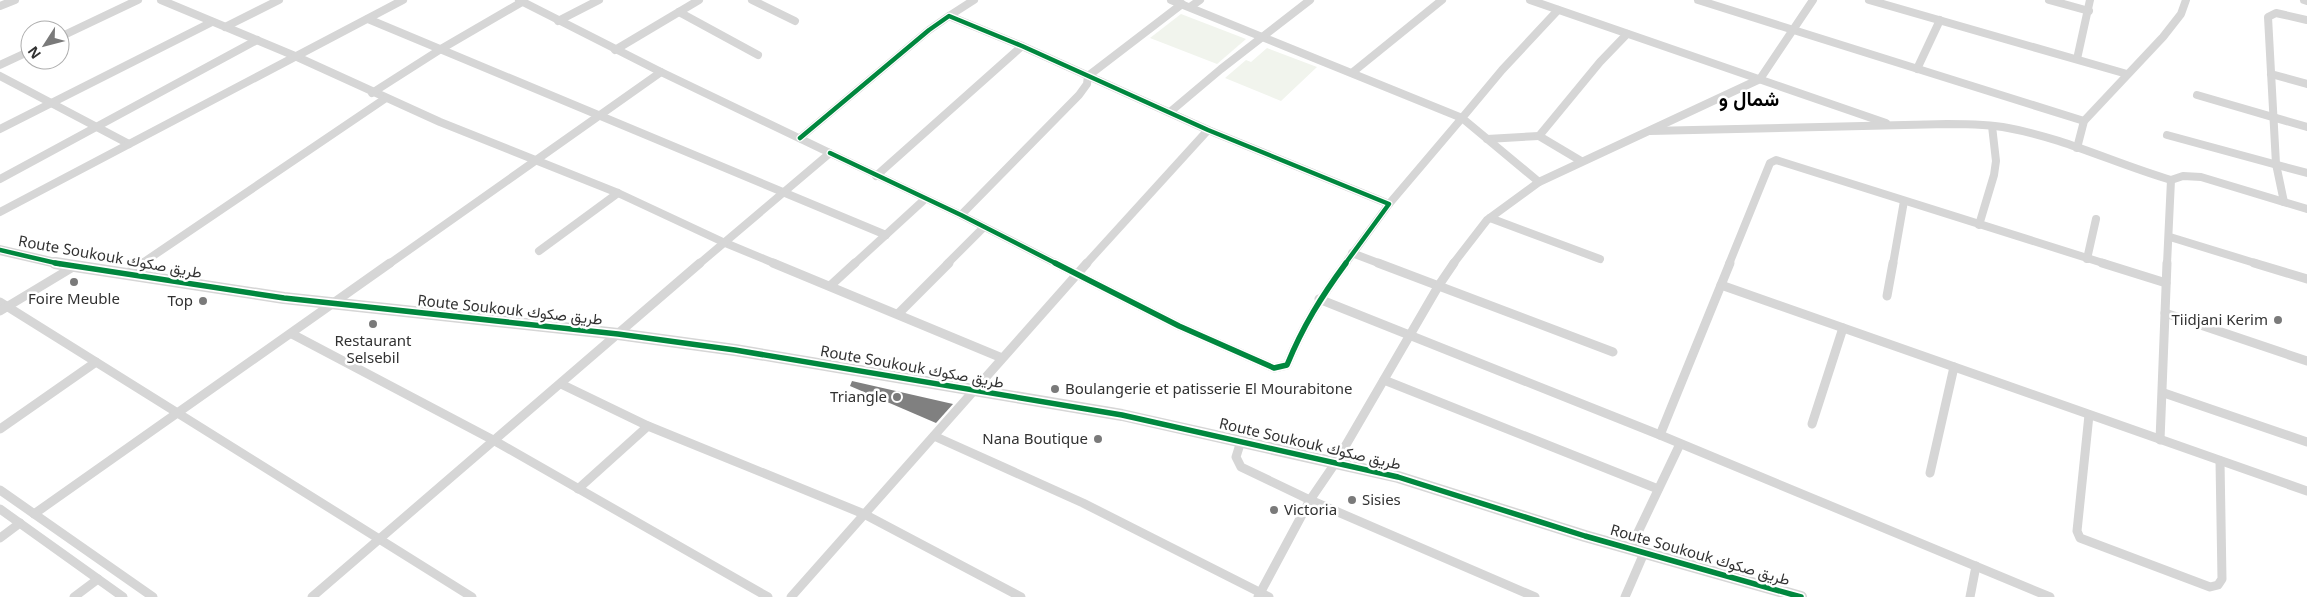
<svg xmlns="http://www.w3.org/2000/svg" width="2307" height="597" font-family="'Noto Sans',Vazirmatn,sans-serif">
  <style>
    .green { fill: #f1f4ed }
    .building { fill: #808080 }
    .lines { fill: none; stroke-linecap: round; stroke-linejoin: round }
    .minor-far1 { stroke: #d6d6d6; stroke-width: 8 }
    .minor { stroke: #d6d6d6; stroke-width: 9 }
    .tertiary-far1 { stroke: #d6d6d6; stroke-width: 10 }
    .tertiary { stroke: #d6d6d6; stroke-width: 12 }
    .cycleway-far1-casing { stroke: #fff; stroke-width: 7 }
    .cycleway-casing { stroke: #fff; stroke-width: 9 }
    .cycleway-far1 { stroke: #00873e; stroke-width: 4.5 }
    .cycleway { stroke: #00873e; stroke-width: 5.5 }
    .poi-dot { fill: #7a7a7a; stroke: #fff; stroke-width: 2 }
    .labels { text-anchor: middle; stroke-width: 5; stroke-linejoin: round; paint-order: stroke }
    .street-label { font-size: 15px; fill: #323232; stroke: #fff }
    .poi-label { font-size: 15px; fill: #323232; stroke: #fff; text-anchor: end }
    .district-label { font-size: 20px; font-weight: bold; fill: #000; stroke: #fff }
  </style>
  <rect width="100%" height="100%" fill="#fff"/>
  <g class="green">
    <path d="M1181,14l65,25 -29,25 -67,-26z"/>
    <path d="M1267,48l50,19 -36,34 -56,-23 21,-18 5,2z"/>
  </g>
  <path class="building" d="M852,381l101,23 -17,19 -86,-37z"/>
  <g class="lines">
    <g class="minor-far1">
      <path d="M161,0l134,56 145,66 178,71 105,49 53,22"/>
      <path d="M752,0l43,21"/>
      <path d="M1171,0l291,118 -73,86"/>
      <path d="M1530,0l356,123"/>
      <path d="M1698,0l386,121"/>
      <path d="M1869,0l258,74"/>
      <path d="M2049,0l40,11"/>
      <path d="M2304,0l3,1"/>
      <path d="M0,6l15,-6"/>
      <path d="M1190,7l10,-7"/>
      <path d="M679,12l79,43"/>
      <path d="M949,16l25,-16"/>
      <path d="M368,19l518,216"/>
      <path d="M558,21l41,-21"/>
      <path d="M225,27l54,-27"/>
      <path d="M60,37l78,-37"/>
      <path d="M615,50l84,-50"/>
      <path d="M2077,59l13,-59"/>
      <path d="M0,65l30,-14"/>
      <path d="M1917,69l23,-49"/>
      <path d="M661,72l169,81 -131,111"/>
      <path d="M1353,72l89,-72"/>
      <path d="M2271,74l36,10"/>
      <path d="M0,76l129,68"/>
      <path d="M372,93l69,-44 81,-47"/>
      <path d="M2197,95l110,32"/>
      <path d="M1170,112l51,-43 89,-69"/>
      <path d="M0,129l212,-107"/>
      <path d="M1650,131l297,-7c20,0 41,0 61,4 56,10 108,36 163,52"/>
      <path d="M2167,135l140,38"/>
      <path d="M800,138l129,-108 20,-14 73,30 186,84 181,74 -44,60"/>
      <path d="M1487,139l52,-3"/>
      <path d="M2077,148l7,-27 79,-84 18,-23 5,-14"/>
      <path d="M830,153l131,62 96,49"/>
      <path d="M1581,161l-42,-25 61,-74 27,-28"/>
      <path d="M876,176l146,-130"/>
      <path d="M0,179l257,-139"/>
      <path d="M1539,182l-77,-64 40,-48 56,-60"/>
      <path d="M2284,202l-8,-38 -8,-147 8,-4 31,7"/>
      <path d="M0,212l403,-212"/>
      <path d="M961,215l118,-120 8,-11 1,-8 94,-72"/>
      <path d="M1490,218l110,41"/>
      <path d="M1979,225l15,-50 2,-14 -4,-35"/>
      <path d="M2170,237l88,27"/>
      <path d="M539,251l79,-58"/>
      <path d="M1352,253l29,11"/>
      <path d="M2087,259l9,-40"/>
      <path d="M141,264l245,-166"/>
      <path d="M389,264l272,-192 -142,-72"/>
      <path d="M854,264l71,-65"/>
      <path d="M947,264l37,-37"/>
      <path d="M1086,264l122,-134"/>
      <path d="M1453,264l34,-44 52,-38 221,-103 53,-79"/>
      <path d="M1729,264l41,-101 6,-3 330,104"/>
      <path d="M1893,264l11,-63"/>
      <path d="M2167,264l4,-84 12,-4 18,1 106,32"/>
    </g>
    <g class="minor">
      <path d="M773,263l229,95"/>
      <path d="M1055,263l124,63 95,42 13,-3c16,-39 34,-68 59,-102"/>
      <path d="M1378,263l235,89"/>
      <path d="M2102,263l64,20"/>
      <path d="M2254,263l53,16"/>
      <path d="M126,274l17,-11"/>
      <path d="M1721,285l586,206"/>
      <path d="M830,286l25,-23"/>
      <path d="M1887,296l6,-33"/>
      <path d="M1319,299l341,136 390,162"/>
      <path d="M0,302l472,295"/>
      <path d="M0,311l73,-44"/>
      <path d="M2165,313l142,48"/>
      <path d="M898,314l51,-51"/>
      <path d="M292,334l203,107 273,156"/>
      <path d="M1384,380l274,109"/>
      <path d="M561,384l87,42 216,88 157,83"/>
      <path d="M2164,393l143,49"/>
      <path d="M2089,415l-12,116 3,7 130,49 8,-2 4,-6 -2,-118"/>
      <path d="M1812,424l31,-96"/>
      <path d="M0,429l96,-67"/>
      <path d="M1660,435l70,-172"/>
      <path d="M934,436l149,67 186,94"/>
      <path d="M2160,440l7,-177"/>
      <path d="M1241,441l-5,16 5,10 69,33 225,97"/>
      <path d="M1930,473l24,-106"/>
      <path d="M578,489l70,-63"/>
      <path d="M0,490l153,107"/>
      <path d="M0,509l123,88"/>
      <path d="M34,514l356,-251"/>
      <path d="M0,538l20,-15"/>
      <path d="M1630,549l50,-105"/>
      <path d="M74,597l24,-18"/>
      <path d="M312,597l388,-334"/>
      <path d="M791,597l296,-334"/>
      <path d="M1258,597l52,-97 26,-38 103,-177 15,-22"/>
      <path d="M1625,597l19,-44"/>
      <path d="M1970,597l6,-31"/>
    </g>
    <path class="tertiary-far1" d="M0,250l60,14"/>
    <path class="tertiary" d="M55,263l229,35 334,36 117,16 387,65 276,62 187,59 216,61"/>
    <defs>
      <g id="cycleway-far1">
        <path d="M800,138l129,-108 20,-14 73,30 186,84 181,74 -44,60"/>
        <path d="M830,153l131,62 96,49"/>
        <path d="M0,250l60,14"/>
      </g>
      <g id="cycleway">
        <path d="M55,263l229,35 334,36 117,16 387,65 276,62 187,59 216,61"/>
        <path d="M1055,263l124,63 95,42 13,-3c16,-39 34,-68 59,-102"/>
      </g>
    </defs>
    <use href="#cycleway-far1" class="cycleway-far1-casing"/>
    <use href="#cycleway" class="cycleway-casing"/>
    <use href="#cycleway-far1" class="cycleway-far1"/>
    <use href="#cycleway" class="cycleway"/>
  </g>
  <g class="poi-dot">
    <circle cx="74" cy="282" r="5"/>
    <circle cx="203" cy="301" r="5"/>
    <circle cx="2278" cy="320" r="5"/>
    <circle cx="373" cy="324" r="5"/>
    <circle cx="1055" cy="389" r="5"/>
    <circle cx="897" cy="397" r="5"/>
    <circle cx="1098" cy="439" r="5"/>
    <circle cx="1352" cy="500" r="5"/>
    <circle cx="1274" cy="510" r="5"/>
  </g>
  <g class="labels">
    <g class="street-label">
      <text transform="translate(110 257) rotate(10)" y="5">Route Soukouk طريق صكوك</text>
      <text transform="translate(510 310) rotate(6)" y="5">Route Soukouk طريق صكوك</text>
      <text transform="translate(912 367) rotate(10)" y="5">Route Soukouk طريق صكوك</text>
      <text transform="translate(1310 444) rotate(13)" y="5">Route Soukouk طريق صكوك</text>
      <text transform="translate(1700 555) rotate(16)" y="5">Route Soukouk طريق صكوك</text>
    </g>
    <g class="poi-label">
      <text x="74" y="304" text-anchor="middle">Foire Meuble</text>
      <text x="193" y="306">Top</text>
      <text x="2268" y="325">Tiidjani Kerim</text>
      <text x="373" y="346" text-anchor="middle">Restaurant<tspan x="373" dy="17">Selsebil</tspan></text>
      <text x="1065" y="394" text-anchor="start">Boulangerie et patisserie El Mourabitone</text>
      <text x="887" y="402">Triangle</text>
      <text x="1088" y="444">Nana Boutique</text>
      <text x="1362" y="505" text-anchor="start">Sisies</text>
      <text x="1284" y="515" text-anchor="start">Victoria</text>
    </g>
    <g class="district-label">
      <text x="1749" y="106">شمال و</text>
    </g>
  </g>
  <g transform="translate(45 45) rotate(234)"><circle r="24" fill="#ffffff" stroke="#adadad"/>
  <path d="M0-4L9 19L0 12L-9 19Z" fill="#7a7a7a"/>
  <text y="-8" font-size="14" font-weight="bold" text-anchor="middle" fill="#323232">N</text>
  </g>
</svg>
